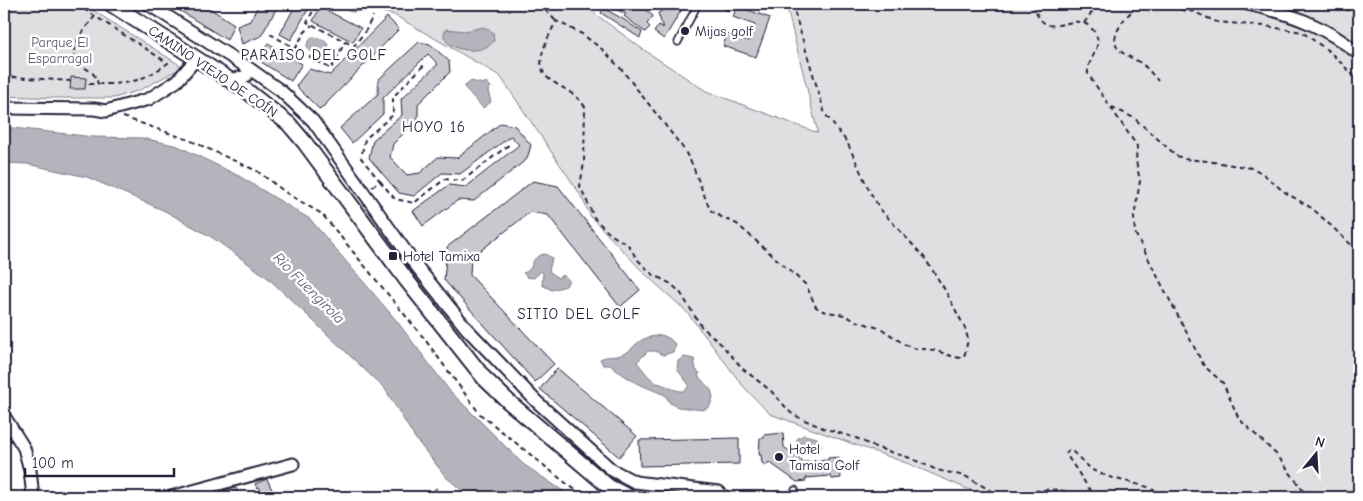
<svg xmlns="http://www.w3.org/2000/svg" width="1363" height="501" font-family="'Comic Neue',sans-serif">
  <style>
    .green { fill: #dfdfe2; stroke: #80808e }
    .water { fill: #b4b4bc; stroke: #7a7a88 }
    .lines { fill: none; stroke-linecap: round; stroke-linejoin: round }
    .stream { stroke: #7a7a88; stroke-width: 3 }
    .building { fill: #c8c8cf; stroke: #22223b }
    .service-casing { stroke: #22223b; stroke-width: 9 }
    .minor-casing { stroke: #22223b; stroke-width: 15 }
    .tertiary-casing { stroke: #22223b; stroke-width: 18 }
    .path { stroke: #22223b; stroke-width: 2; stroke-dasharray: 5 4; stroke-linecap: butt }
    .service { stroke: #fff; stroke-width: 5.5 }
    .minor { stroke: #fff; stroke-width: 11 }
    .tertiary { stroke: #fff; stroke-width: 14 }
    .poi-dot { fill: #22223b; stroke: #fff; stroke-width: 2 }
    .labels { text-anchor: middle; stroke-width: 5; stroke-linejoin: round; paint-order: stroke }
    .poi-label { font-size: 14px; fill: #22223b; stroke: #fff; text-anchor: start }
    .park-label { font-size: 14px; fill: #5b5b6d; stroke: #fff }
    .street-label { font-size: 14px; fill: #22223b; stroke: #fff }
    .neighbourhood-label { font-size: 15px; letter-spacing: 1px; fill: #22223b; stroke: #fff }
    .water-label { font-size: 15px; font-style: italic; fill: #5c5c6f; stroke: #fff }
  </style>
  <rect width="100%" height="100%" fill="#fff"/>
  <filter id="ink" filterUnits="userSpaceOnUse"><feTurbulence type="fractalNoise" baseFrequency=".02" numOctaves="2"/><feDisplacementMap in="SourceGraphic" scale="10" xChannelSelector="R" yChannelSelector="G"/><feConvolveMatrix kernelMatrix="1 2 1 2 8 2 1 2 1" color-interpolation-filters="sRGB"/></filter>
  <g filter="url(#ink)">
    <g class="green">
      <path d="M4,4h79l100,63 -43,23 -26,8h-56l-54,-2z"/>
      <path d="M332,4h250l59,44 65,43 112,42 -32,-129h573v493h-373l-77,-33 -139,-50 -27,-28 -57,-75 -42,-38 -53,-56 -11,-23 -80,-118 -106,-61 -19,-5 -24,2z"/>
    </g>
    <g class="water">
      <path d="M484,27l9,5 1,9c-14,18 -60,7 -48,-12l19,2z"/>
      <path d="M312,37c11,0 21,8 17,19l-5,2 -3,-2 -1,-5 -3,-1 -5,2 -4,-2 -1,-6z"/>
      <path d="M471,81l12,3 3,-2 5,5 -3,4 3,11 -8,6 -19,-21z"/>
      <path d="M4,127l90,10 48,1 36,8 61,30 71,43 86,101 53,70 74,74 49,33h-102l-23,-19 -32,-40 -30,-49 -117,-111 -55,-40 -48,-27 -78,-34 -60,-13 -23,-1z"/>
      <path d="M545,254l7,4 -3,13 9,7 5,-3 6,5 -3,6 -14,4 -10,-5 1,-12 -2,-2 -7,7 -7,-1 -4,-4c14,-4 4,-16 22,-19z"/>
      <path d="M662,335l8,4 6,6 -3,7 -10,3 -8,-4h-7l-11,11 11,14 8,7c10,1 17,9 29,8l4,-6 -12,-16 1,-8 6,-4 10,2 2,11 4,3 -2,3 13,14 2,7 -3,9 -7,4 -25,-3 -8,-4 -5,-8 -29,-12 -20,-13 -6,-5h-7l-3,-6c8,-4 15,-1 23,-5 7,-2 10,-8 16,-12 6,-5 16,-6 23,-7z"/>
      <path d="M804,435l13,3 5,8 -3,4h-4l-2,-4 -4,2 -3,-1v-4l-8,1 -2,-2 2,-4z"/>
    </g>
    <g class="lines">
      <path class="stream" d="M429,497l7,-8"/>
    </g>
    <g class="building">
      <path d="M169,4h34l31,20 -7,16z"/>
      <path d="M259,4h20l-18,32 -19,8 -5,-18 13,-5z"/>
      <path d="M296,4h15l-20,36 -11,-6z"/>
      <path d="M604,4h35l14,12 -6,8 3,3 -5,5 -21,-16 2,-2z"/>
      <path d="M668,4h17l-21,35 -10,-7 5,-7 4,3 -5,-15 11,-6 1,-3z"/>
      <path d="M737,6l33,12 -14,39 -33,-11 4,-12 22,7 6,-16 -22,-8z"/>
      <path d="M320,7l41,21 -8,14 -40,-21z"/>
      <path d="M603,8l20,11 19,13 -2,6 -39,-25z"/>
      <path d="M387,17l12,12 -79,81 -24,-24 13,-17 21,6z"/>
      <path d="M419,42l11,2 19,17 1,11 -32,32v15l-25,25 -3,13 17,18 13,-2 18,-16 19,1 44,-35 14,3 16,19 -4,14 -53,42 -16,-1 -35,26 -10,-15 36,-26 17,2 53,-42 -8,-9 -51,38 -18,-1 -28,23 -15,-3 -30,-35 4,-18 29,-25 -1,-16 37,-35 -10,-10 -45,44v16l-31,29 -12,-15 38,-34v-14z"/>
      <path d="M268,43l34,21 -11,17 -33,-21z"/>
      <path d="M71,77l15,1 -1,11h-15z"/>
      <path d="M533,181l25,5 82,104 -20,17 -72,-92 -18,-3 -59,46 -1,17 84,89 -19,18 -91,-102 3,-33z"/>
      <path d="M557,368l80,68 -18,21 -79,-68z"/>
      <path d="M783,433l1,14 19,15 25,-2v-2l11,-1 2,21 -9,1 -1,-3 -25,2v3l-9,1 -28,-20 -3,4 -4,-3 -1,-8h-2l1,-17h4v-3z"/>
      <path d="M739,438v26l-99,2 -1,-26z"/>
      <path d="M267,479l8,17 -3,1h-3l-2,-4 -4,2 -4,-8 -2,1 -2,-4z"/>
      <path d="M236,488l4,9h-15l-2,-6z"/>
      <path d="M214,493l1,4h-9l-1,-2z"/>
    </g>
    <g class="lines">
      <defs>
        <g id="service">
          <path d="M678,42l20,-38"/>
          <path d="M795,490v7"/>
        </g>
        <g id="minor">
          <path d="M148,4l102,65 31,22 32,30 101,142 53,66 69,72 76,69 23,12 84,10 5,5"/>
          <path d="M1247,4c43,9 78,22 112,50"/>
          <path d="M231,80l15,-4"/>
          <path d="M4,108l90,1 12,2 43,-12 28,-18 20,-23"/>
          <path d="M4,416l20,32 6,22 3,27"/>
          <path d="M171,497l122,-33"/>
        </g>
        <path id="tertiary" d="M111,4l136,87 42,33 16,19 103,139 76,96 25,24 100,85 20,10"/>
      </defs>
      <use href="#service" class="service-casing"/>
      <use href="#minor" class="minor-casing"/>
      <use href="#tertiary" class="tertiary-casing"/>
      <g class="path">
        <path d="M76,4l92,59c-32,23 -45,21 -83,21"/>
        <path d="M317,4l-10,18 47,24 12,-16 7,-14"/>
        <path d="M539,4l17,17"/>
        <path d="M792,4l33,110 22,28 22,48 11,19 44,48 21,33 20,38 3,11 -3,15 -4,4 -7,-1 -20,-7 -21,-2 -9,-4 -22,-15 -26,-8 -12,-6 -21,-4 -7,-4 -10,-22 -69,-61 -14,-6 -13,-8 -18,-46 -9,-16 -61,-78 -19,-20 -21,-16 -26,-13c-6,14 -23,40 -10,55 4,5 13,9 19,13 8,5 15,10 20,18l-1,56 -4,23 15,33 15,15 18,11 9,14 15,15 19,10 9,8 21,34 20,18 22,25 28,22 20,22 9,5 23,10 33,10 19,9 35,11 27,12 28,6 37,21"/>
        <path d="M1033,4c13,43 38,5 57,23 19,17 -4,31 -2,47l49,72 -1,15 4,20 -6,36 1,16 69,133 19,17 16,36 38,36 31,42"/>
        <path d="M1127,4h24l43,8 23,10 48,4 37,6 28,20 29,29"/>
        <path d="M1327,4l24,7 8,7"/>
        <path d="M705,5l11,1 1,-2"/>
        <path d="M1136,5c-4,8 -12,12 -16,21 -13,23 2,26 19,36 8,5 13,12 19,19"/>
        <path d="M716,6l15,5"/>
        <path d="M95,16c-7,9 -30,35 -18,46 10,9 17,7 21,22"/>
        <path d="M1084,23l14,-19"/>
        <path d="M270,34l61,35 14,-27"/>
        <path d="M295,49l9,-16 8,-8"/>
        <path d="M4,80l10,-3 56,4"/>
        <path d="M1112,107l22,11 43,38 8,3 22,2 45,7 10,5 21,18 30,18 46,43"/>
        <path d="M123,117l66,23 68,31 31,23 34,20 101,123 57,77 87,70 19,13"/>
        <path d="M380,181l15,18 19,4 31,-24 17,2 48,-37"/>
        <path d="M372,187l8,-6 -19,-23 4,-19 28,-24v-18l33,-34"/>
        <path d="M434,497l5,-5"/>
        <path d="M1017,497c21,-8 41,-12 60,0"/>
        <path d="M1098,497l-8,-7 -24,-36 3,-4h2l21,20 17,7 39,10 18,10"/>
      </g>
      <use href="#service" class="service"/>
      <use href="#minor" class="minor"/>
      <use href="#tertiary" class="tertiary"/>
    </g>
  </g>
  <g class="poi-dot">
    <circle cx="685" cy="31" r="5"/>
    <rect x="388" y="251" width="10" height="10" rx="2.5"/>
    <circle cx="779" cy="457" r="5"/>
  </g>
  <g class="labels">
    <g class="poi-label">
      <text x="695" y="36">Mijas golf</text>
      <text x="403" y="261">Hotel Tamixa</text>
      <text x="789" y="454">Hotel<tspan x="789" dy="16">Tamisa Golf</tspan></text>
    </g>
    <g class="park-label">
      <text x="60" y="47">Parque El<tspan x="60" dy="16">Esparragal</tspan></text>
    </g>
    <g class="street-label">
      <text transform="translate(213 71) rotate(34)" y="5">CAMINO VIEJO DE COÍN</text>
    </g>
    <g class="neighbourhood-label">
      <text x="314" y="60">PARAISO DEL GOLF</text>
      <text x="434" y="132">HOYO 16</text>
      <text x="579" y="319">SITIO DEL GOLF</text>
    </g>
    <g class="water-label">
      <text transform="translate(309 288) rotate(45)" y="5">Rio Fuengirola</text>
    </g>
  </g>
  <rect width="1363" height="501" fill="none" stroke="#fff" stroke-width="20"/>
  <rect x="10" y="10" width="1343" height="481" fill="none" stroke="#22223b" stroke-width="2" filter="url(#ink)"/>
  <g transform="translate(1316 454) rotate(18)" stroke="#ffffff" stroke-width="4" paint-order="stroke">
  <path d="M0-4L9 19L0 12L-9 19Z" fill="#22223b"/>
  <text y="-8" font-size="14" font-weight="bold" text-anchor="middle" fill="#22223b">N</text>
  </g>
  <path d="M25 468v8h149v-8" fill="none" stroke="#22223b" stroke-width="2.5"/>
  <text x="32" y="468" font-size="15" fill="#22223b" stroke="#ffffff" stroke-width="4" paint-order="stroke">100 m</text>
</svg>
